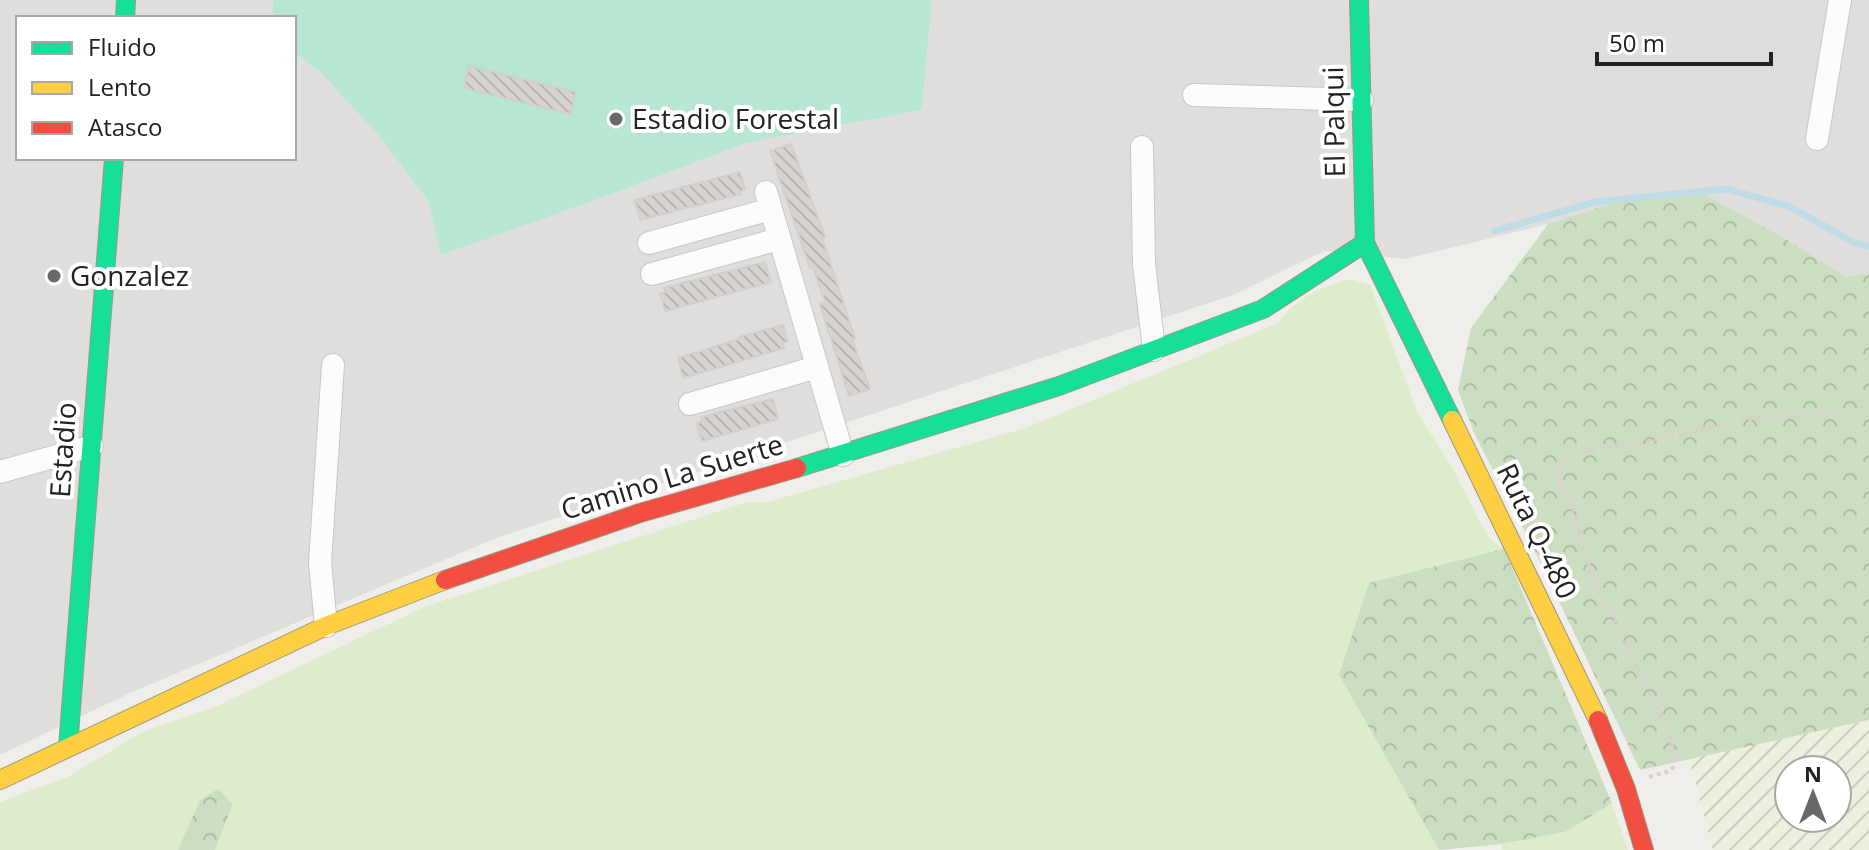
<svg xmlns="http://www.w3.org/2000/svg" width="1869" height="850" font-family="'Open Sans',sans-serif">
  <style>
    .residential { fill: #dfdedc }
    .farmland { fill: url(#farmland-furrows); fill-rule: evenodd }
    .grass { fill: #ddeccb }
    .forest { fill: url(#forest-crowns) }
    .pitch { fill: #b7e6d2 }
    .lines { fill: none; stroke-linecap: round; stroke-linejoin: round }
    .stream { stroke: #bfdbe3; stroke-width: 7 }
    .building { fill: url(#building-back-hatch); stroke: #d3d0cc; stroke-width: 2 }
    .street-casing { stroke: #c9c8c7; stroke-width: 24 }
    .fast-casing { stroke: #999a82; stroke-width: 20 }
    .slow-casing { stroke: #999a82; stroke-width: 20 }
    .jam-casing { stroke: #999a82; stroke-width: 20 }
    .path { stroke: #dccecd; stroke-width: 4; stroke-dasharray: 4 4; stroke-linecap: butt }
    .street { stroke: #fdfcfc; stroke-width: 22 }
    .fast { stroke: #16e098; stroke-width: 18 }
    .slow { stroke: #ffcf43; stroke-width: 18 }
    .jam { stroke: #f24e42; stroke-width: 18 }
    .poi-dot { fill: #6a6968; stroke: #fff; stroke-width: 3 }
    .labels { text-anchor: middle; stroke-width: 8; stroke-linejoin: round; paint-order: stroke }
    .poi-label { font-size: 28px; fill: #222; stroke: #fff; text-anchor: start }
    .street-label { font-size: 28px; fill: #222; stroke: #fff }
  </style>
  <defs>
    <pattern id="farmland-furrows" width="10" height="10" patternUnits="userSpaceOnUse" patternTransform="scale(2)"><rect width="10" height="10" fill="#efefdf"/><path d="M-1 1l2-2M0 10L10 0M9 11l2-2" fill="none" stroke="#cdcdbf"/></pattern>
    <pattern id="forest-crowns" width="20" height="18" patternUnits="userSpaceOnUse" patternTransform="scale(2)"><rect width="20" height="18" fill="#cbdec1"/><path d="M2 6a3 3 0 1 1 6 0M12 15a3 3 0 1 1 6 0" fill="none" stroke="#aebea6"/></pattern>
    <pattern id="building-back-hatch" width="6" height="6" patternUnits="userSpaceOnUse" patternTransform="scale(2)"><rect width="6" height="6" fill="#d7d4d2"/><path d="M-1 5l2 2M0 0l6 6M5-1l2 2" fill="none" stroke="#b8b6b4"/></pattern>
  </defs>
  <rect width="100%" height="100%" fill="#f0eeeb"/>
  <path class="residential" d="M0,0h273v18h-255v140h276v-106l26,20 58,63 50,66 14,53 173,-61 131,-50 176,-33 10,-110h937v273l-22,4 -63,-39 -89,-49 -82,14 -65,21 -143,35 -81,-8 -91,44 -737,243 -366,155 -130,62z"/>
  <path class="farmland" d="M1869,720v130h-156l-24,-91zM1789,770h48v48h-48z"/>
  <g class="grass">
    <path d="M1350,279l20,6 48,129 34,53 29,57 11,17 12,8 -165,126 100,175h-1224l18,-46 -43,22 -12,24h-178v-47l5,-3 63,-23 72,-44 77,-27 207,-99 323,-105h21l258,-74 252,-105c18,-25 43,-36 72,-44z"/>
    <path d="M1612,803l16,47h-126l-1,-6 64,-12z"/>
  </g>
  <g class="forest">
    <path d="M1695,189l89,49 63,39 22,-4v447l-229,50 -107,-223 -59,-114 -16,-43 13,-62 77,-104 65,-21z"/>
    <path d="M1504,549l108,254 -47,29 -64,12 -62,6 -100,-175 30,-92z"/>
    <path d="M218,789l15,15 -18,46h-37l22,-50z"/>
  </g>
  <path class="pitch" d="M273,0h659l-10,110 -176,33 -131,50 -174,62 -13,-54 -50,-66 -58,-63 -26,-20v-34h-21z"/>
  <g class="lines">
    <path class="stream" d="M1494,231l101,-29 132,-13 61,17 67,37 14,3"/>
  </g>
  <g class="building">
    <path d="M469,66l107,26 -6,22 -106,-26z"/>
    <path d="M791,144l34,93 -3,1 33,100 -3,1 18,50 -21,7 -29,-92 5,-2 -12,-35 -3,1 -40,-117z"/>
    <path d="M740,172l5,17 -5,2 1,3 -101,26 -5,-20z"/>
    <path d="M765,262l6,20 -106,29 -5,-17 6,-2 -2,-4z"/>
    <path d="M783,325l5,17 -6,1 2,5 -101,30 -5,-20 61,-19v-2z"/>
    <path d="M773,399l5,20 -76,22 -5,-18 5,-1 -1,-5z"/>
  </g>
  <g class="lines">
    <defs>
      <g id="street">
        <path d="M1194,95l168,5"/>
        <path d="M1817,139l23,-139"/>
        <path d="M1142,147l2,117 10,86"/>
        <path d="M766,192l77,263"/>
        <path d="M649,243l122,-34"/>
        <path d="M652,274l127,-35"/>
        <path d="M690,404l127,-37"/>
        <path d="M0,472l92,-26"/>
        <path d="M326,626l-6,-63 13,-198"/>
      </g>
      <g id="fast">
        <path d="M1359,0l6,243 87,177"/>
        <path d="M125,18l1,-18"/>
        <path d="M797,468l262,-82 204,-77 102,-66"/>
        <path d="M68,747l46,-589"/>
      </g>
      <g id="slow">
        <path d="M1452,420l146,300"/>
        <path d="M0,780l326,-154 119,-46"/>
      </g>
      <g id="jam">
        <path d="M445,580l195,-67 157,-45"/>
        <path d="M1598,720l28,69 18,61"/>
      </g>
    </defs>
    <use href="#street" class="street-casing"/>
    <use href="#fast" class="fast-casing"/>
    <use href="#slow" class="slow-casing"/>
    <use href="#jam" class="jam-casing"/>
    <path class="path" d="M1649,777l21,-6 4,-5 -2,-23 -5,-16 -75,-149 -17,-66 -14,-28 -2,-12 3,-12 4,-6 10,-3 59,-7 112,-25 92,-6 30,-7"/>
    <use href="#street" class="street"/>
    <use href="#fast" class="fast"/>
    <use href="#slow" class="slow"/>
    <use href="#jam" class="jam"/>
  </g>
  <g class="poi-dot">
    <circle cx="616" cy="119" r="8"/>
    <circle cx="54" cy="276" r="8"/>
  </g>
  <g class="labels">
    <g class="poi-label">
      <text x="632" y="129">Estadio Forestal</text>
      <text x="70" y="286">Gonzalez</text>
    </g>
    <g class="street-label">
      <text transform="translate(1334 122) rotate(-91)" y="10">El Palqui</text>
      <text transform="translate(63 450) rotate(-86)" y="10">Estadio</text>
      <text transform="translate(672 477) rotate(-17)" y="10">Camino La Suerte</text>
      <text transform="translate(1537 531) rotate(64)" y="10">Ruta Q-480</text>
    </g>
  </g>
  <rect x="16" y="16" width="280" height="144" fill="#ffffff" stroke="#a7a7a7" stroke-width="2"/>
  <rect x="32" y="42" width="40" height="12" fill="#16e098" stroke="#a7a7a7" stroke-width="2"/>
  <text x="88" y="56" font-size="24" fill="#222222">Fluido</text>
  <rect x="32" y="82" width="40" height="12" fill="#ffcf43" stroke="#a7a7a7" stroke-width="2"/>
  <text x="88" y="96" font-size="24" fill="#222222">Lento</text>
  <rect x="32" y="122" width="40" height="12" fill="#f24e42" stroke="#a7a7a7" stroke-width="2"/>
  <text x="88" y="136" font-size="24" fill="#222222">Atasco</text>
  <g transform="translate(1813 794)"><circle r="38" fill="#ffffff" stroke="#a7a7a7" stroke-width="2"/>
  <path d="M0-6L14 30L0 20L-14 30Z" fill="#6a6968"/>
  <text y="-12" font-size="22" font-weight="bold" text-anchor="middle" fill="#222222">N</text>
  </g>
  <path d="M1597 52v12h174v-12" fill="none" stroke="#222222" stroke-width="4"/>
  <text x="1609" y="52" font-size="24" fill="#222222" stroke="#ffffff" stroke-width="6" paint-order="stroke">50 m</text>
</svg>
